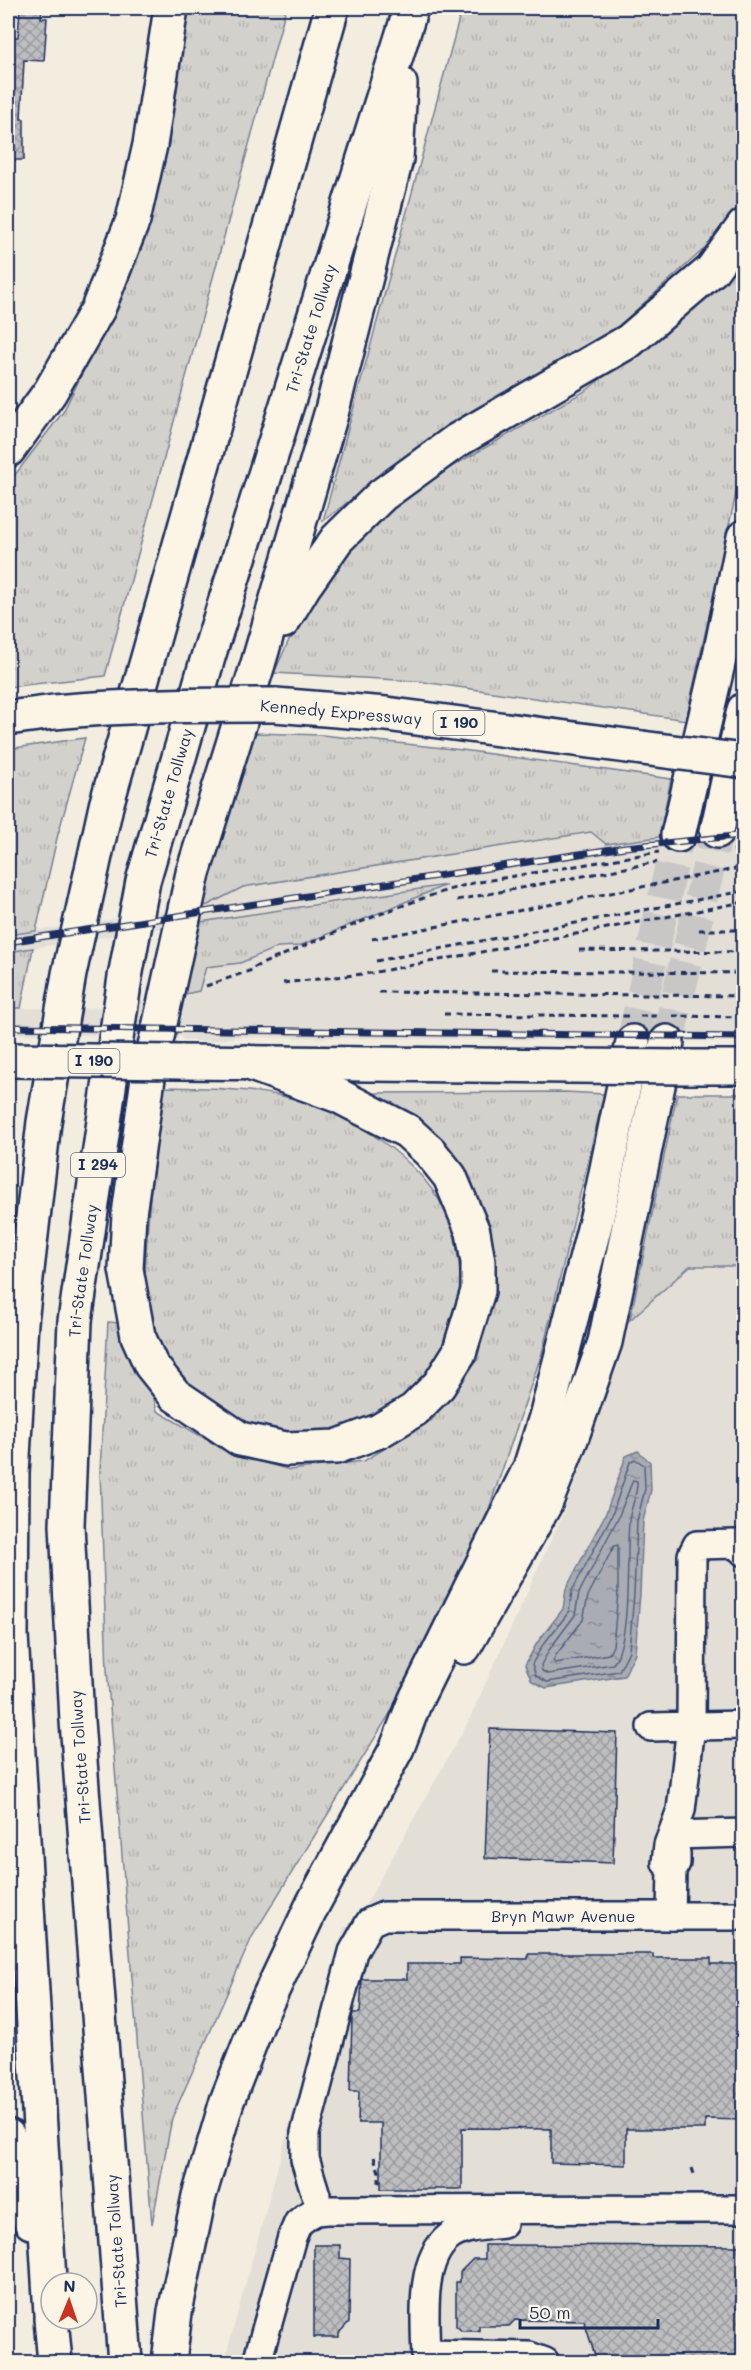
<svg xmlns="http://www.w3.org/2000/svg" width="751" height="2370" font-family="Mali,sans-serif">
  <style>
    .built { fill: #e3dfd6 }
    .grass { fill: url(#grass-tufts); stroke: #778095; stroke-width: 1.5 }
    .water { fill: url(#water-ripples); stroke: #707a91; stroke-width: 1.5 }
    .lines { fill: none; stroke-linecap: round; stroke-linejoin: round }
    .shore { stroke: #546180; stroke-width: 1.5 }
    .building { fill: url(#building-cross-hatch); stroke: #1b2f5e; stroke-width: 1.5 }
    .highway-tunnel { stroke: #c8c7c6; stroke-width: 33; stroke-dasharray: 33 16; stroke-linecap: butt }
    .minor-casing { stroke: #1b2f5e; stroke-width: 32 }
    .highway-casing { stroke: #1b2f5e; stroke-width: 38 }
    .path { stroke: #1b2f5e; stroke-width: 3; stroke-dasharray: 6 4.5; stroke-linecap: butt }
    .minor { stroke: #fcf5e5; stroke-width: 27 }
    .highway { stroke: #fcf5e5; stroke-width: 33 }
    .rail-casing { stroke: #1b2f5e; stroke-width: 7 }
    .rail { stroke: #fcf5e5; stroke-width: 4.5; stroke-dasharray: 14; stroke-linecap: butt }
    .highway-bridge-casing { stroke: #1b2f5e; stroke-width: 38; stroke-linecap: butt }
    .highway-bridge { stroke: #fcf5e5; stroke-width: 33 }
    .labels { text-anchor: middle; stroke-width: 4.5; stroke-linejoin: round; paint-order: stroke }
    .shield { fill: #fcf5e5; stroke: #5e6a86; stroke-width: 1.5 }
    .shield-label { font-size: 15px; font-weight: bold; fill: #1b2f5e }
    .street-label { font-size: 16px; fill: #1b2f5e; stroke: #fcf5e5 }
  </style>
  <defs>
    <pattern id="grass-tufts" width="24" height="20" patternUnits="userSpaceOnUse" patternTransform="scale(1.5)"><rect width="24" height="20" fill="#d3d1cc"/><path d="M3 7l-1-3M5 7V3M7 7l1-3M15 17l-1-3M17 17v-4M19 17l1-3" fill="none" stroke="#b5b4b2"/></pattern>
    <pattern id="water-ripples" width="26" height="14" patternUnits="userSpaceOnUse" patternTransform="scale(1.5)"><rect width="26" height="14" fill="#a9acb3"/><path d="M2 4q2-2 4 0t4 0M15 11q2-2 4 0t4 0" fill="none" stroke="#898c95"/></pattern>
    <pattern id="building-cross-hatch" width="8" height="8" patternUnits="userSpaceOnUse" patternTransform="scale(1.5)"><rect width="8" height="8" fill="#bebec0"/><path d="M0 0l8 8M0 8l8-8" fill="none" stroke="#9a9b9f"/></pattern>
  </defs>
  <rect width="100%" height="100%" fill="#f3ede0"/>
  <filter id="ink" filterUnits="userSpaceOnUse"><feTurbulence type="fractalNoise" baseFrequency=".0167" numOctaves="2"/><feDisplacementMap in="SourceGraphic" scale="12" xChannelSelector="R" yChannelSelector="G"/><feConvolveMatrix kernelMatrix="1 2 1 2 8 2 1 2 1" color-interpolation-filters="sRGB"/></filter>
  <g filter="url(#ink)">
    <g class="built">
      <path d="M743,828v214l-506,-5 -31,5 -23,-2 -2,-4 -173,-2v-26l77,1 95,-14 14,-72 -186,29v-17l200,-30 35,-18 348,-55 15,12z"/>
      <path d="M690,1266h53v639l-378,1 104,-186 96,-211 56,-155 9,-34z"/>
      <path d="M743,1924v438h-519l120,-435z"/>
    </g>
    <g class="grass">
      <path d="M189,8h97l-181,668 -97,11v-203l55,-72 59,-118 42,-134z"/>
      <path d="M462,8h281l1,193 -3,5 -37,43 -91,82 -220,137 -70,53z"/>
      <path d="M743,244v218l-57,258 -270,-39 -142,-8 35,-77 36,-47 67,-60 175,-99 121,-98z"/>
      <path d="M253,733l69,2 140,15 209,29 -12,58 -53,7 -15,-12 -348,55 -35,18 -9,2z"/>
      <path d="M85,738l-28,100 -21,93 -28,4v-186z"/>
      <path d="M446,885l-147,61 -21,1 -38,16 -34,4 -7,24 -19,4 14,-72z"/>
      <path d="M33,948l-12,60h-13v-56z"/>
      <path d="M164,1087c38,1 75,1 113,8 67,13 147,62 173,127 6,13 7,28 9,42 5,41 -12,89 -40,120 -6,6 -14,11 -21,17 -33,25 -70,36 -111,32 -37,-3 -70,-20 -95,-46 -15,-15 -30,-32 -38,-52 -12,-31 -9,-65 -7,-97 3,-51 9,-100 17,-151z"/>
      <path d="M565,1092l39,2 -62,259 -64,188 -84,166 -142,230 -80,181 -20,106 -45,-554 -7,-199 8,-149 12,1 33,72 4,16 75,43 58,16 74,-9 68,-41 45,-60 10,-46 -7,-96 -112,-125z"/>
      <path d="M677,1094h66v172h-53l-60,54z"/>
    </g>
    <path class="water" d="M638,1451l12,11 1,28 -8,31 -3,73 -5,59 -11,23 -78,12 -14,-7 -7,-16 12,-22 26,-34 3,-20 40,-76 20,-57z"/>
    <g class="lines">
      <g class="shore">
        <path d="M635,1459l9,6 1,24 -8,32 -3,73 -5,57 -10,20 -72,11 -11,-6 -4,-12 10,-18 27,-34 3,-21 40,-76 18,-53z"/>
        <path d="M633,1480l4,1c1,14 -7,27 -8,41 -3,34 3,117 -16,142l-65,10 -6,-3 -1,-6 8,-15 26,-35 4,-22 39,-75z"/>
        <path d="M618,1545v48l-5,53 -4,8 -54,9 -2,-2 3,-6 27,-35 5,-24 26,-50z"/>
      </g>
    </g>
    <g class="building">
      <path d="M20,8h22l-1,10h6l-3,43 -20,-1 -3,59h3v41h-16v-123h10z"/>
      <path d="M490,1729l127,4 -4,130 -128,-5z"/>
      <path d="M528,1954h125v4h58v6h33v156l-39,-1v10h-79v36l-75,-2v-34l-89,-1v61h-81v-66h-23l1,-32h-9l2,-73 1,-5h7l2,-34h45v-15h53v-6l68,1z"/>
      <path d="M314,2245h26v13l10,1 -1,63 -10,11v4h-25z"/>
      <path d="M485,2245l259,1v116h-147l-13,-41 -69,-1 -6,6h-30v5h-17l-6,-5v-44h4v-10l13,-13h12z"/>
    </g>
    <g class="lines">
      <g class="highway-tunnel">
        <path d="M633,1042l45,-207"/>
        <path d="M667,1042l50,-211"/>
      </g>
      <defs>
        <g id="minor">
          <path d="M651,1727l93,-2"/>
          <path d="M673,1835l71,-2"/>
          <path d="M672,1869l-6,-6 2,-18 13,-35 10,-84 1,-171 5,-10 39,-1 8,8"/>
          <path d="M671,1916l1,-47 4,-6v-10"/>
          <path id="s1" d="M316,2195l-11,-36v-26l48,-181 17,-30 14,-6h360"/>
          <path d="M426,2354l103,2 16,6"/>
          <path d="M257,2362l35,-125 6,-14 9,-7 9,-5 10,-1 418,-1"/>
          <path d="M426,2362c0,-36 -9,-100 23,-125 15,-11 37,-11 54,-13"/>
        </g>
        <g id="highway">
          <path d="M8,450l42,-58 48,-83 35,-89 17,-75 21,-137"/>
          <path d="M283,621l21,-35 33,-47 45,-44 74,-54 173,-100 83,-71 32,-44"/>
          <path d="M275,705l111,9 256,34"/>
          <path d="M8,718l46,-6"/>
          <path d="M717,831l27,-121"/>
          <path d="M678,835l42,-180 24,-118"/>
          <path d="M180,1062l390,4"/>
          <path d="M246,1062l93,34 68,35 23,21 20,25 23,55 5,30v29l-19,62 -20,32 -25,25 -35,21 -43,16 -50,2 -46,-10 -65,-44 -24,-30 -13,-29 -12,-67 3,-55 19,-136 45,-205 65,-209 73,-250 65,-255 4,-75"/>
          <path d="M689,1067h55"/>
          <path d="M464,1647l81,-143 26,-65 34,-97 62,-300"/>
          <path d="M8,2136l23,86"/>
          <path d="M51,2314l-40,-679 1,-162 9,-151 23,-200 25,-148 37,-168 226,-798"/>
          <path d="M51,2319l4,43"/>
          <path id="s2" d="M125,2362l-48,-641 -10,-196 8,-204 50,-344 18,-96 66,-227 202,-646"/>
          <path d="M169,2362l6,-50 24,-116 28,-95 35,-89 51,-108 84,-156 18,-47 115,-233 16,-51 51,-200 36,-175"/>
        </g>
      </defs>
      <use href="#minor" class="minor-casing"/>
      <use href="#highway" class="highway-casing"/>
      <g class="path">
        <path d="M733,850h11"/>
        <path d="M457,900l200,-38"/>
        <path d="M699,930h45"/>
        <path d="M372,939l368,-71"/>
        <path d="M579,950l165,2"/>
        <path d="M376,961l368,-70"/>
        <path d="M491,971l253,2"/>
        <path d="M283,983l88,-10 373,-71"/>
        <path d="M206,986l46,-16v-2c73,-30 145,-65 221,-85l186,-31"/>
        <path d="M379,992l365,4"/>
        <path d="M444,1014l184,2"/>
        <path d="M640,1016h21"/>
        <path d="M673,1016l71,1"/>
        <path d="M374,2157l5,15v15"/>
        <path d="M692,2168l3,9"/>
      </g>
      <use href="#minor" class="minor"/>
      <use href="#highway" class="highway"/>
      <defs>
        <g id="rail">
          <path d="M8,942l617,-95 119,-12"/>
          <path d="M8,1027l736,10"/>
        </g>
      </defs>
      <use href="#rail" class="rail-casing"/>
      <use href="#rail" class="rail"/>
      <defs>
        <g id="highway-bridge">
          <path d="M54,712c74,-7 147,-7 221,-7"/>
          <path d="M642,748l102,13"/>
          <path d="M8,1060l172,2"/>
          <path d="M570,1066l119,1"/>
        </g>
      </defs>
      <use href="#highway-bridge" class="highway-bridge-casing"/>
      <use href="#highway-bridge" class="highway-bridge"/>
    </g>
  </g>
  <g class="labels">
    <g class="shield">
      <rect x="433.5" y="711" width="51" height="24" rx="4.5"/>
      <rect x="68.5" y="1049" width="51" height="24" rx="4.5"/>
      <rect x="71" y="1153" width="54" height="24" rx="4.5"/>
    </g>
    <g class="shield-label">
      <text x="459" y="728">I 190</text>
      <text x="94" y="1066">I 190</text>
      <text x="98" y="1170">I 294</text>
    </g>
    <g class="street-label">
      <text dy="6" stroke="none"><textPath href="#s2" startOffset="2066">Tri-State Tollway</textPath></text>
      <text transform="translate(341 712) rotate(5)" y="6">Kennedy Expressway</text>
      <text dy="6" stroke="none"><textPath href="#s2" startOffset="1580">Tri-State Tollway</textPath></text>
      <text dy="6" stroke="none"><textPath href="#s2" startOffset="1094">Tri-State Tollway</textPath></text>
      <text transform="translate(80 1757) rotate(-94)" y="6">Tri-State Tollway</text>
      <text dy="6" stroke="none"><textPath href="#s1" startOffset="480">Bryn Mawr Avenue</textPath></text>
      <text transform="translate(116 2241) rotate(-94)" y="6">Tri-State Tollway</text>
    </g>
  </g>
  <rect width="751" height="2370" fill="none" stroke="#fcf5e5" stroke-width="30"/>
  <rect x="15" y="15" width="721" height="2340" fill="none" stroke="#1b2f5e" stroke-width="2" filter="url(#ink)"/>
  <g transform="translate(69 2301) rotate(2)"><circle r="28" fill="#fcf5e5" stroke="#a2a6af" stroke-width="1.5"/>
  <path d="M0-4.5L10 22L0 15L-10 22Z" fill="#c8321e"/>
  <text y="-9" font-size="16" font-weight="bold" text-anchor="middle" fill="#1b2f5e">N</text>
  </g>
  <path d="M520 2319v9h138v-9" fill="none" stroke="#1b2f5e" stroke-width="3"/>
  <text x="529" y="2319" font-size="18" fill="#1b2f5e" stroke="#fcf5e5" stroke-width="4.5" paint-order="stroke">50 m</text>
</svg>
